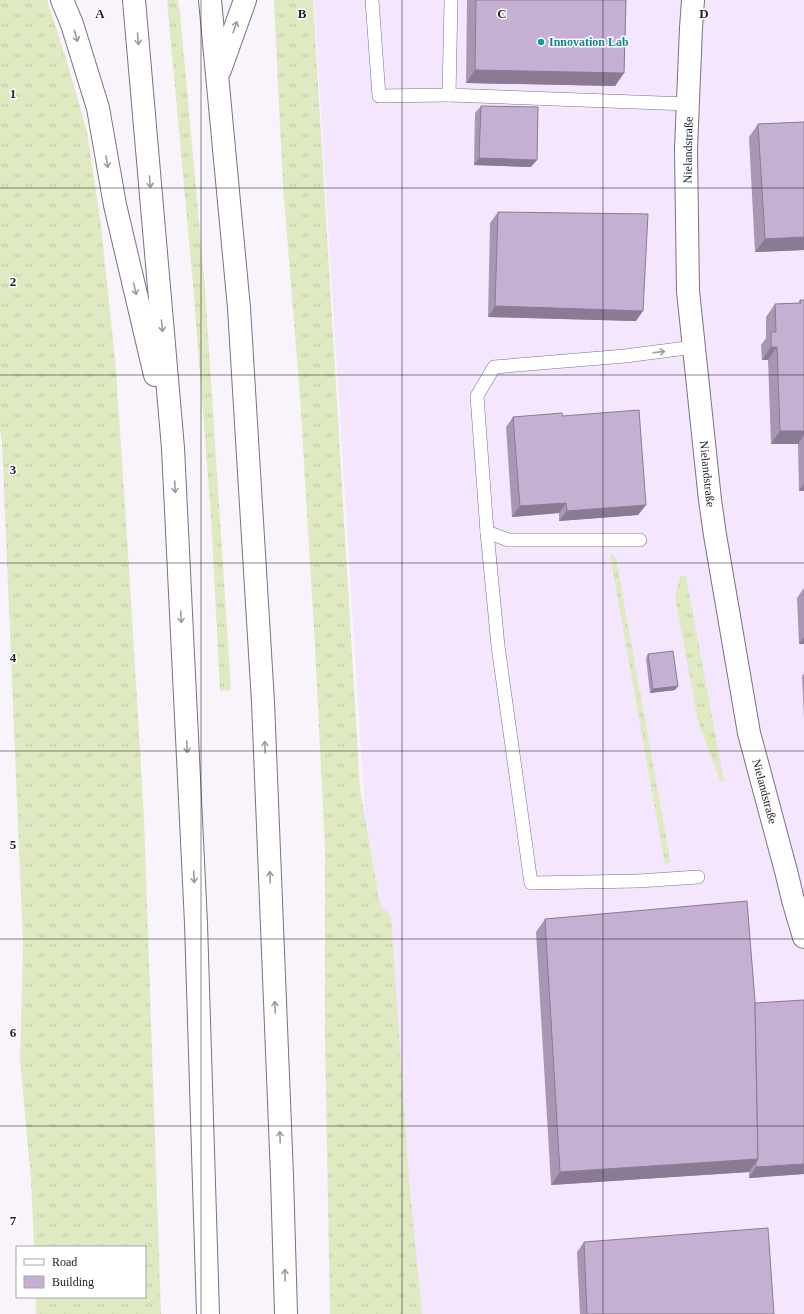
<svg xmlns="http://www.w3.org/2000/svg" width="804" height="1314" font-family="'Times New Roman',serif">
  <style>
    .built { fill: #f4e6fd }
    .grass { fill: url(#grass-tufts) }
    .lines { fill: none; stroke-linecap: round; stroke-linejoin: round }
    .service-casing { stroke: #7c7083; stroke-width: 14 }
    .minor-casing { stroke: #7c7083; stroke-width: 24 }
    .motorway-casing { stroke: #7c7083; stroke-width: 24 }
    .service { stroke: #fff; stroke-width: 13 }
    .minor { stroke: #fff; stroke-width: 22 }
    .motorway { stroke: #fff; stroke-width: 22 }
    .wall { fill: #a996b5 }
    .shaded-wall { fill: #8a7a93 }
    .building { fill: #c5afd2; stroke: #8a7a93 }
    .oneway { stroke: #9d9b9e }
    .grid { fill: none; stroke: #252028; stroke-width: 1; stroke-opacity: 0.55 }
    .culture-dot { fill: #0f9aa8; stroke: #fff; stroke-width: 1.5 }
    .labels { text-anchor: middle; stroke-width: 3; stroke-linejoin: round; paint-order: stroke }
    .culture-label { font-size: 12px; font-weight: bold; fill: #0d838f; stroke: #fff; text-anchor: start }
    .street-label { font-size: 12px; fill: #252028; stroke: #fff }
    .grid-label { font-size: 13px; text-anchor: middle; font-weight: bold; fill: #252028; stroke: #fff; stroke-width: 3; stroke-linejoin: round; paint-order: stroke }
  </style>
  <defs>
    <pattern id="grass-tufts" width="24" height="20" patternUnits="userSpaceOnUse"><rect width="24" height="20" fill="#dfeac3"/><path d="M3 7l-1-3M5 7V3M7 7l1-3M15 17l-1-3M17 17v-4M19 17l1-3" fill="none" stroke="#bfc8a8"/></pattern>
  </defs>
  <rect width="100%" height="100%" fill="#f9f3fc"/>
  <path class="built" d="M314,0h490v1314h-405l-31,-451z"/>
  <g class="grass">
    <path d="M0,0h47l21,65 19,67 14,93 15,145 14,214 14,233 17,497h-125v-17h109v-50h-111l-3,-67 -11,-120 3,-116 -21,-501 -2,-13z"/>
    <path d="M167,0h11l2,13 25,275 26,402 -11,1 -9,-175 -18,-232z"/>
    <path d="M274,0h39l47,788 20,117 11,11 18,264 13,134h-92l-5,-279v-184l-10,-205 -15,-250 -17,-210z"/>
    <path d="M612,554l4,4 54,301 -2,5 -3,1 -55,-310z"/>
    <path d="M680,576h6l38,205h-4l-22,-60 -23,-125z"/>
  </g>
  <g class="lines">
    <defs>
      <g id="service">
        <path d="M372,0l7,96 70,-1"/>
        <path d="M451,0l-2,95 239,9"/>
        <path d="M487,532l11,114 33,237 107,-2 60,-4"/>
        <path d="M640,540h-132l-21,-8 -10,-136 17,-29 131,-11 69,-9"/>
      </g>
      <g id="minor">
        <path id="s1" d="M693,0l-2,28 -5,121 2,142 22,209 5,35 34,198 37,138 7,29 11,37"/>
      </g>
      <g id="motorway">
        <path d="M62,0l10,24 26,84 17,97 40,170"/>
        <path d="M134,0l39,448 23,475 12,391"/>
        <path d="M210,0l29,308 24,394 19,474 4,138"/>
        <path d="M220,70l25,-70"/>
      </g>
    </defs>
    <use href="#service" class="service-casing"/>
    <use href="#minor" class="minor-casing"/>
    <use href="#motorway" class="motorway-casing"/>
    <use href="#service" class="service"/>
    <use href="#minor" class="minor"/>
    <use href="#motorway" class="motorway"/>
  </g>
  <g class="wall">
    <path d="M467,0h159l-2,73 -9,13 -149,-3z"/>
    <path d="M481,106l50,61 -57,-2 1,-52z"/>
    <path d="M804,122v128l-49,2 -6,-115 9,-13z"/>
    <path d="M498,212l138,109 -148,-4 2,-94z"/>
    <path d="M800,300h4v191h-5l-1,-47h-27l-3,-84h-6l-1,-15 5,-7v-21l9,-13 23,-1z"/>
    <path d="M563,416l83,89 -8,10 -79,6v-8l-47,4 -6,-90 7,-10z"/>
    <path d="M804,588v56h-5l-2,-46z"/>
    <path d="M648,654l30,32 -3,4 -25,3 -4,-35z"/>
    <path d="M804,674v45l-2,-43z"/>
    <path d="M545,919l210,84 49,171 -55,4v-6l-198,13 -15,-253z"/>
    <path d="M584,1242l190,72h-194l-3,-62z"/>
  </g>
  <g class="shaded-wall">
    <path d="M475,70l149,3 -9,13 -149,-3z"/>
    <path d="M479,158l58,2 -6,7 -57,-2z"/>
    <path d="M804,237v13l-49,2 10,-13z"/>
    <path d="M495,306l148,5 -7,10 -148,-4z"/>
    <path d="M771,347h6l-9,13h-6z"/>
    <path d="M780,431h24v4l-6,9h-27z"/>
    <path d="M804,484v7h-5z"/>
    <path d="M566,503l-7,10 -47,4 8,-11z"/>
    <path d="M646,505l-8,10 -79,6 8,-10z"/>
    <path d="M804,637v7h-5z"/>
    <path d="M678,686l-3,4 -25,3 3,-4z"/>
    <path d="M758,1159l-9,13 -198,13 9,-13z"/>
    <path d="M804,1164v10l-55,4 7,-11z"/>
  </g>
  <g class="building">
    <path d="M476,0h150l-2,73 -149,-3z"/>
    <path d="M481,106l57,1 -1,53 -58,-2z"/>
    <path d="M804,122v115l-39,2 -7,-115z"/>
    <path d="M498,212l150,2 -5,97 -148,-5z"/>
    <path d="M800,300h4v131h-24l-3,-84h-6v-15h5l-1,-28 26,-1z"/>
    <path d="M639,410l7,95 -79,6 -1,-8 -46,3 -7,-89 49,-4 1,3z"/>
    <path d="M673,651l5,35 -25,3 -5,-35z"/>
    <path d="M747,901l8,100 3,158 -198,13 -15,-253z"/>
    <path d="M804,1000v164l-48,3v-5l2,-3 -3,-156z"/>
    <path d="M768,1228l6,86h-187l-3,-72z"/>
  </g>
  <defs><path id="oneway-shaft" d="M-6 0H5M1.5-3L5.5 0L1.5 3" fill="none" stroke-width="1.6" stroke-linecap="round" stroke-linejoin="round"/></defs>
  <g class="oneway">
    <use href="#oneway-shaft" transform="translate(235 27) rotate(-71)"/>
    <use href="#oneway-shaft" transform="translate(76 36) rotate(73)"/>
    <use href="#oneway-shaft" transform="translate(138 39) rotate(85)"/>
    <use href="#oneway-shaft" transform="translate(107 162) rotate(80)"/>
    <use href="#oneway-shaft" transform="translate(150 182) rotate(85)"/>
    <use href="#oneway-shaft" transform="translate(135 289) rotate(77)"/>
    <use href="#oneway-shaft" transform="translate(162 326) rotate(85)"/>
    <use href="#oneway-shaft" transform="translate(659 352) rotate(-7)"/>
    <use href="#oneway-shaft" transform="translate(175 487) rotate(87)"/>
    <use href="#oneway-shaft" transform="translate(181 617) rotate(87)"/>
    <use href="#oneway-shaft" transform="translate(187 747) rotate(87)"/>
    <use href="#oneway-shaft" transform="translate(265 747) rotate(-92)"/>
    <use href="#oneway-shaft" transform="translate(194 877) rotate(87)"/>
    <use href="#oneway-shaft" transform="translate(270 877) rotate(-92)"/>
    <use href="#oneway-shaft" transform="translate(275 1007) rotate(-92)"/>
    <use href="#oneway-shaft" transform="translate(280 1137) rotate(-92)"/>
    <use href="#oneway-shaft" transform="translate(285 1275) rotate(-92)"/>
  </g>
  <path class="grid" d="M201,0v1314M402,0v1314M603,0v1314M0,188h804M0,375h804M0,563h804M0,751h804M0,939h804M0,1126h804"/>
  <circle class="culture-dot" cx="541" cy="42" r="4"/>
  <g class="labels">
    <g class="culture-label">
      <text x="549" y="46">Innovation Lab</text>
    </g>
    <g class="street-label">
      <text transform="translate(688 150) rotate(-89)" y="4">Nielandstraße</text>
      <text dy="4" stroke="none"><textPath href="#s1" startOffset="475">Nielandstraße</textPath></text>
      <text dy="4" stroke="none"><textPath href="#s1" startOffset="798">Nielandstraße</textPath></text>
    </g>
  </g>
  <g class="grid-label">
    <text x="100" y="18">A</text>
    <text x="302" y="18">B</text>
    <text x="502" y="18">C</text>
    <text x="704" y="18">D</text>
    <text x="13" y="98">1</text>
    <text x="13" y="286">2</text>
    <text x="13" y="474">3</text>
    <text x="13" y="662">4</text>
    <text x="13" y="849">5</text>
    <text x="13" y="1037">6</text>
    <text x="13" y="1225">7</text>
  </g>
  <rect x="16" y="1246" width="130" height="52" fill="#ffffff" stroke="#a8a6a9"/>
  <rect x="24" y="1259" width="20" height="6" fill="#ffffff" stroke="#a8a6a9"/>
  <text x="52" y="1266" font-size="12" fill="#252028">Road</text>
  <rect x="24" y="1276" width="20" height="12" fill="#c5afd2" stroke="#a8a6a9"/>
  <text x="52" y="1286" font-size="12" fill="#252028">Building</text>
</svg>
